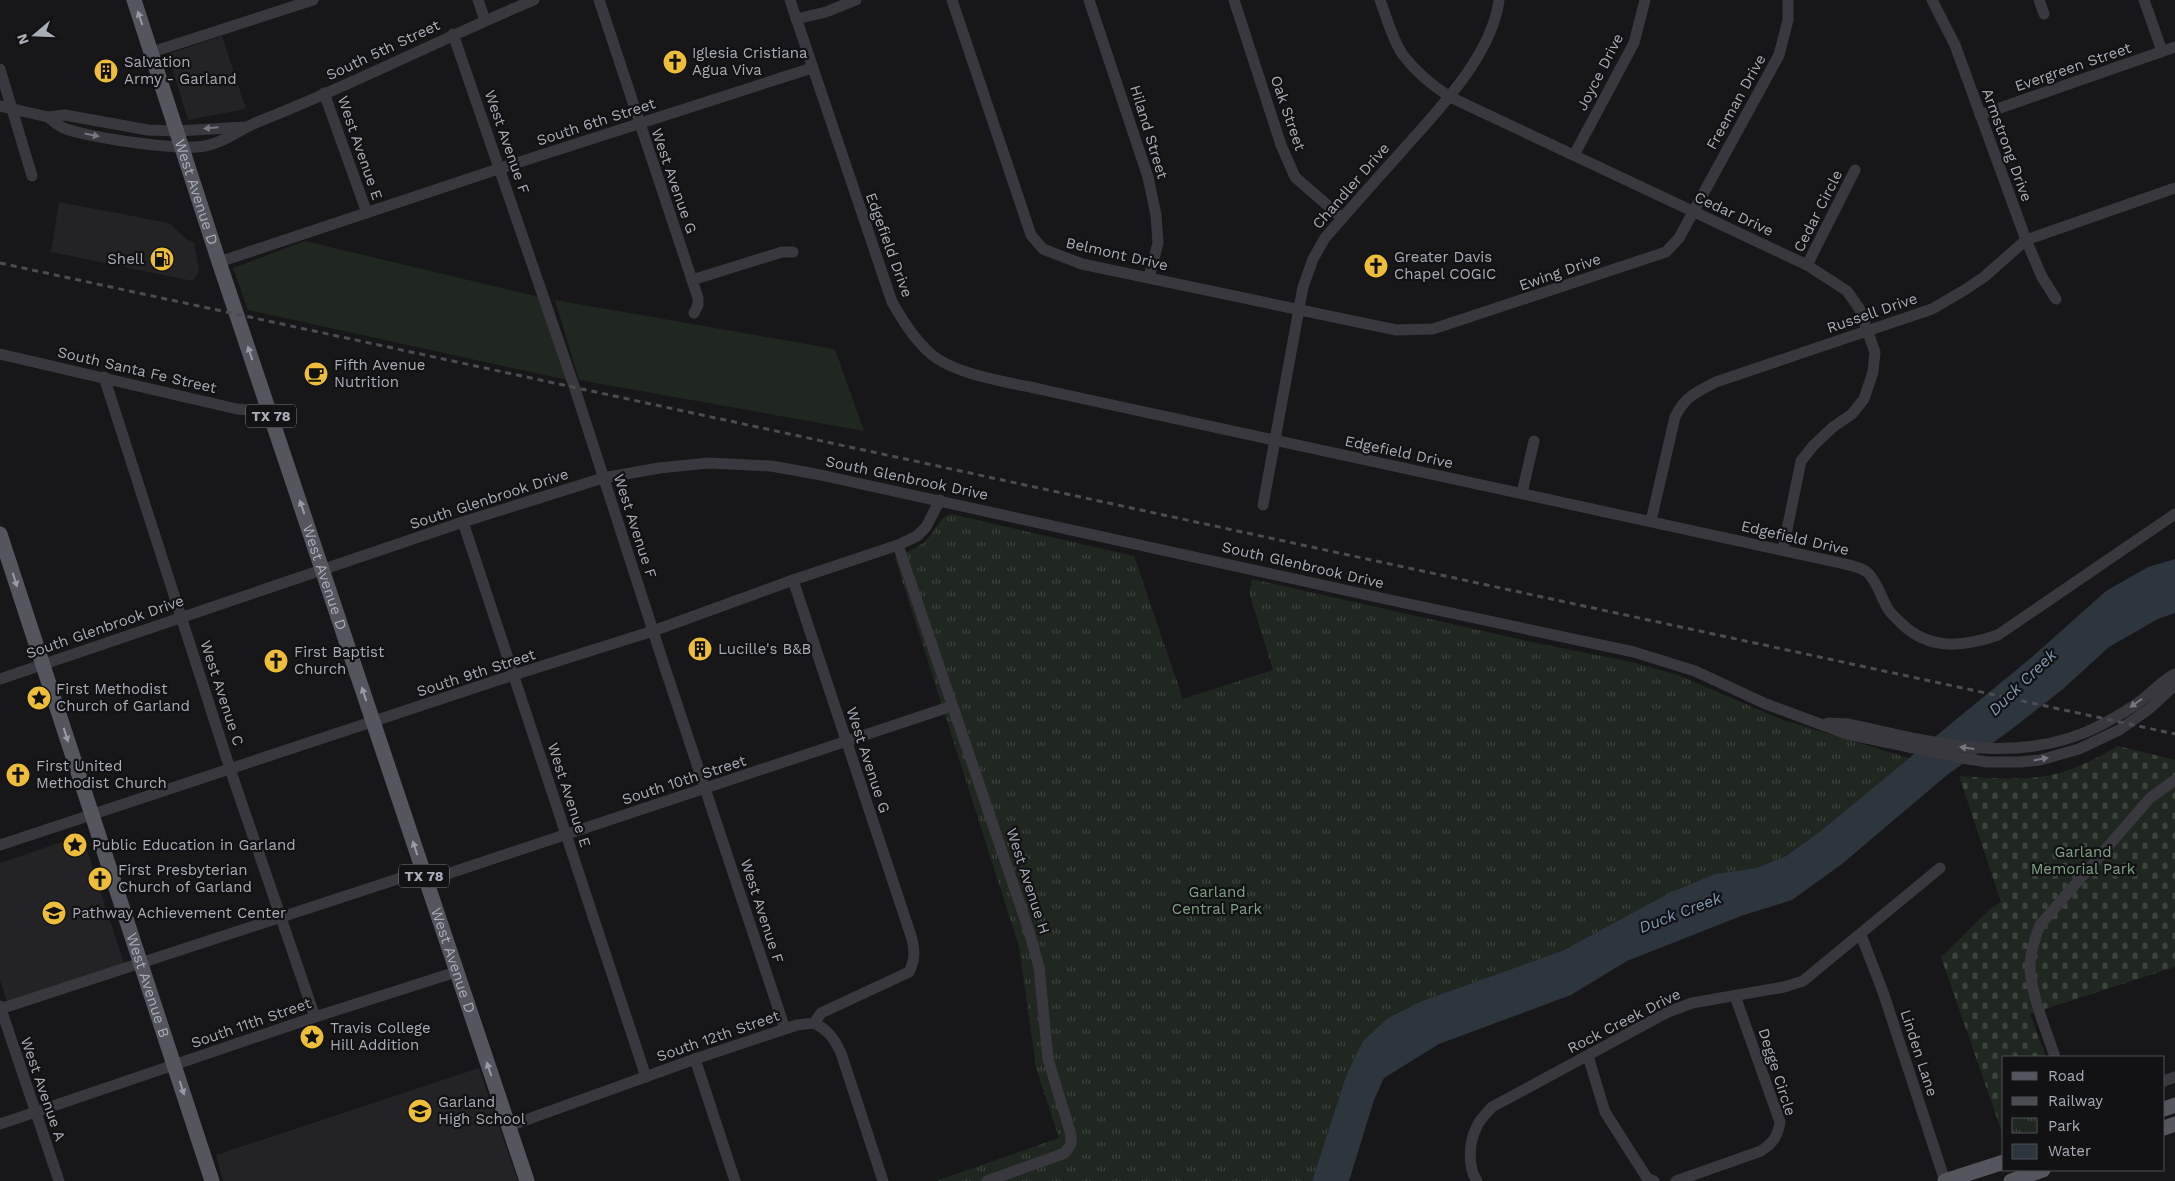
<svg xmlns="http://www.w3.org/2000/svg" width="2175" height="1181" font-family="'Work Sans',sans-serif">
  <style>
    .built { fill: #232326 }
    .grass { fill: #1f2720 }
    .cemetery { fill: url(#cemetery-stones) }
    .park { fill: url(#park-tufts) }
    .water { fill: #2d353d }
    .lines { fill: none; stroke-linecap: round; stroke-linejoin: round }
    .minor { stroke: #38383e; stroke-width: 11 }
    .major { stroke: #54555d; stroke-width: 15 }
    .rail { stroke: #4b4c53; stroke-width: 3; stroke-dasharray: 6 5; stroke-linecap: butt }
    .oneway { fill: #989ba6 }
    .oneway2 { fill: #767881 }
    .labels { text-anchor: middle; stroke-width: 4.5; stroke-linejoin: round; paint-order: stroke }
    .shield { fill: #121214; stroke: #7c7e87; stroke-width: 1 }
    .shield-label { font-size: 14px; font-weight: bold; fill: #a9adb8 }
    .street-label { font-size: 15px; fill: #a9adb8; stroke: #121214 }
    .poi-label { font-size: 15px; fill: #a9adb8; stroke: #121214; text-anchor: start }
    .park-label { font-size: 15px; fill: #81a385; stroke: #121214 }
    .water-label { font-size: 16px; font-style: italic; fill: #8198b2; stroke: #121214 }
  </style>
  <defs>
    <pattern id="cemetery-stones" width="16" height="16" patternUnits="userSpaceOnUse" patternTransform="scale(1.25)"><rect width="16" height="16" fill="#1f2720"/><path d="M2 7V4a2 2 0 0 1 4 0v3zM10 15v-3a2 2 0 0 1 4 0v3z" fill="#3d443e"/></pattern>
    <pattern id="park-tufts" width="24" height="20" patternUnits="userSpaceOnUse" patternTransform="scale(1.25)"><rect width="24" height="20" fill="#1f2720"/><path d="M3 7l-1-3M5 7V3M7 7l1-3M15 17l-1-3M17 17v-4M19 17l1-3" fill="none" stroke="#3d443e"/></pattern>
  </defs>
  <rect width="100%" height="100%" fill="#171719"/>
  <g class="built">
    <path d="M222,36l24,73 -58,11 -20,-66z"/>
    <path d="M59,202l110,21 17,16 8,3 5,29 -6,10 -142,-29z"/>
    <path d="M82,835l42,128 -117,39 -7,-22v-117z"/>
    <path d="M479,1068l39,113h-295l-7,-26z"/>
  </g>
  <g class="grass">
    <path d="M305,241l234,56 28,83 -319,-70 -15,-42z"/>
    <path d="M555,300l280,49 29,82 -285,-51z"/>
  </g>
  <path class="cemetery" d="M2118,746l57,14v207l-145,47 16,43h-42v81l-63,-181 49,-48 11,-7 -42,-126c30,2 63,5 92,-1 24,-5 46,-17 67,-29z"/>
  <path class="park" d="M951,514l183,42 49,143 90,-29 -24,-77 3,-14 279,63 101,20 46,13 105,45 126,38 -91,75 -32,23 -30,12 -41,6 -44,18 -109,59 -140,50 -34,17 -42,58 -34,105h-376l123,-43 -23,-70 -17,-121 -124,-389c10,-4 19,-9 28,-15 11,-8 16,-27 28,-29z"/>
  <path class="water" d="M2175,559v54l-17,6 -49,28 -46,42 -55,43 -61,43 -105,89 -50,36 -51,16 -114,45 -56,34 -132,49 -55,34 -10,22 -25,81h-37l34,-105 17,-35 25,-23 34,-17 140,-50 109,-59 44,-18 41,-6 30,-12 32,-23 214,-176 74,-66 42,-24z"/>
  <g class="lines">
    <g class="minor">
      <path d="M478,0l7,20"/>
      <path d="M599,0l99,298v7l-4,8"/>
      <path d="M790,0l102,302c11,19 22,37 39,52 26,22 83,29 117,37l793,172c8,2 20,4 26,9 10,9 14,25 21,37 3,5 9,10 13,14 28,28 63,24 97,12l177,-121"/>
      <path d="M952,0l79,235 12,14 39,15 314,66 37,-1 233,-77 13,-14 100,-183 9,-35v-20"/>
      <path d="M1089,0l59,177 8,38 2,28 -9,34"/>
      <path d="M1234,0l47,145 14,32 47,41"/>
      <path d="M1380,0c7,18 12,39 23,55 12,16 30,31 47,42l357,168 40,26 12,17 16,44 -2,20 -9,27 -12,15 -19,13 -20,19 -12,15 -18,88"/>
      <path d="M1932,0l23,45 71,195 16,37 14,22"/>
      <path d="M2039,0l5,14"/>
      <path d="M2144,0l18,51"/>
      <path d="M796,19l30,-7 30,-12"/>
      <path d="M453,34l122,355 89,276 121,364"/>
      <path d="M152,52l161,-52"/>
      <path d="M0,69l32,107"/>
      <path d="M324,93l43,120"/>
      <path d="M0,106l48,11 17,-2 83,15 29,1 68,-4"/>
      <path d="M1980,115l195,-68"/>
      <path d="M48,117c5,4 12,10 18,12 28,9 112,22 139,17 21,-4 36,-18 55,-25 93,-36 182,-83 274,-121"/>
      <path d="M1574,155l60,-112 11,-43"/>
      <path d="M219,262l282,-94 311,-100"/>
      <path d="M1807,265l48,-95"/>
      <path d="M692,280l90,-28h11"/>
      <path d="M0,354l237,55 14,1 17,-2"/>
      <path d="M104,377l126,392 85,248"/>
      <path d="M1522,493l12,-52"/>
      <path d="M1263,505l40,-218 10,-28 12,-21c25,-29 50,-57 76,-86 36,-41 91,-96 98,-152"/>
      <path d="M1651,521l24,-104c10,-21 22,-25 41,-35l216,-73 31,-18 21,-14 42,-37 149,-52"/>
      <path d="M463,522l183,555"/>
      <path d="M898,545l130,383 11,39 9,92 23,76v9l-6,9 -78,28"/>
      <path d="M0,679l463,-157 140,-44 56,-10 50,-5 62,3 45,8 579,127 239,51 61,19 71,33 81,30 115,24 25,4h33l20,-2 39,-11 40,-19 30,-21 26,-24"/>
      <path d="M1828,723l21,1c86,19 171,44 254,0 13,-7 27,-15 39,-24 11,-9 21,-20 33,-26"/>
      <path d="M0,845l501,-166 152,-48 140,-51 105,-35 19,-9 9,-9 14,-27"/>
      <path d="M426,881l526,-175"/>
      <path d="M1861,935l22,57 62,189"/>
      <path d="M0,1006l59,175"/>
      <path d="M0,1009l422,-138"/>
      <path d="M814,1023c14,7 20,15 27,30l42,128"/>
      <path d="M1588,1056l17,56 42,66 7,3"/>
      <path d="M2055,1057c-8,-25 -25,-64 -25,-91 0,-14 5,-28 10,-41l110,-127 25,-18"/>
      <path d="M695,1059l40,122"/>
      <path d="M2164,1081l11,-4"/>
      <path d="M0,1124l315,-107 141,-45"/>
      <path d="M509,1126l186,-67 102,-34 17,-2 7,-10 88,-41c6,-12 6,-20 3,-33l-119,-359"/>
      <path d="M1477,1181c-10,-15 -8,-39 0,-55 3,-7 10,-13 15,-19l176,-95 24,-9 92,-16 19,-6 137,-113"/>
      <path d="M1676,1181l85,-30c12,-8 17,-15 19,-29l-45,-126"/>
    </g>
    <g class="major">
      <path id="s1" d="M134,0l85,262 308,919"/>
      <path id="s2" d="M0,534l212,647"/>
      <path d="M2164,1109l11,-4"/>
      <path d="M2164,1128l11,-4"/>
      <path d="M1945,1181l59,-19"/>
      <path d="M2011,1181l32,-11"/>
    </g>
    <path class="rail" d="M0,263l2175,471"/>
  </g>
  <defs><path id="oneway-solid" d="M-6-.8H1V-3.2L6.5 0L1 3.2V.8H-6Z" transform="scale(1.25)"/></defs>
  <g class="oneway">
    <use href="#oneway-solid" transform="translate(140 18) rotate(-109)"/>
    <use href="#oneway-solid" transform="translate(250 353) rotate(-108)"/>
    <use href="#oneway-solid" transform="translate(302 507) rotate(-109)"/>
    <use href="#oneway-solid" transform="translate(15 580) rotate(72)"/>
    <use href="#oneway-solid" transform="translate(364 694) rotate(-108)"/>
    <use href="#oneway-solid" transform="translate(66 735) rotate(72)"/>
    <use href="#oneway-solid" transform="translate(415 848) rotate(-108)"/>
    <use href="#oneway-solid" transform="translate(489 1069) rotate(-109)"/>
    <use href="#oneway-solid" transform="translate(182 1088) rotate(72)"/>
  </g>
  <g class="oneway2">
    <use href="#oneway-solid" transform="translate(211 128) rotate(175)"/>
    <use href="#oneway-solid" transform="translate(92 135) rotate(11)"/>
    <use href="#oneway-solid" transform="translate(2136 703) rotate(145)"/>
    <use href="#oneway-solid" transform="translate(1967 748) rotate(-172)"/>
    <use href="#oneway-solid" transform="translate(2041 759) rotate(-11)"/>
  </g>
  <defs>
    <symbol id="church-disc" viewBox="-11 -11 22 22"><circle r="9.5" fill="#eebd39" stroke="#121214"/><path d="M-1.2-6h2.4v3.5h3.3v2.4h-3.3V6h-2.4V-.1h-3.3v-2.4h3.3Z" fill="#111"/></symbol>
    <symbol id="building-disc" viewBox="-11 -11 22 22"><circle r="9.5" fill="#eebd39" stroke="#121214"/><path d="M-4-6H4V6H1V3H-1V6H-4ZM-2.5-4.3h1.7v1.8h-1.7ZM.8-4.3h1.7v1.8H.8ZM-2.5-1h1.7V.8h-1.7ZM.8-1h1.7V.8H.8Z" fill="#111"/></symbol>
    <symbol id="fuel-disc" viewBox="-11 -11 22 22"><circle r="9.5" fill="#eebd39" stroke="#121214"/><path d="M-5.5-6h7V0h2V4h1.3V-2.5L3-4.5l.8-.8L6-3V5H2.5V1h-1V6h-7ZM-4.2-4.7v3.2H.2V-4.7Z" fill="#111"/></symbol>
    <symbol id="cafe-disc" viewBox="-11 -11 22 22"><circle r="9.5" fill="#eebd39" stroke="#121214"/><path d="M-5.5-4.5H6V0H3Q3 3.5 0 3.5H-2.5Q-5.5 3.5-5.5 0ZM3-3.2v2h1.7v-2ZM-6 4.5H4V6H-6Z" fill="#111"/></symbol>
    <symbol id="sight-disc" viewBox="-11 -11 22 22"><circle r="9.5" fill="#eebd39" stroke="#121214"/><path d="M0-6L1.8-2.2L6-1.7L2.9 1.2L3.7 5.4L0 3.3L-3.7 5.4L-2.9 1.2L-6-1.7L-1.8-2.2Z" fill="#111"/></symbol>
    <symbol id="school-disc" viewBox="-11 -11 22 22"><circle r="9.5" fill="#eebd39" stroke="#121214"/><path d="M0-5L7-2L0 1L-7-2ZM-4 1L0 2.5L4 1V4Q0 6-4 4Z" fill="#111"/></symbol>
  </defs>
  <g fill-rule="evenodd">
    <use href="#church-disc" x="661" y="48" width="28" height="28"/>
    <use href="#building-disc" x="92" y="57" width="28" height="28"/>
    <use href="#fuel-disc" x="148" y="245" width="28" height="28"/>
    <use href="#church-disc" x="1362" y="252" width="28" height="28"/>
    <use href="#cafe-disc" x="302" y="360" width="28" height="28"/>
    <use href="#building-disc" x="686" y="635" width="28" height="28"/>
    <use href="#church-disc" x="262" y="647" width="28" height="28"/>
    <use href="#sight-disc" x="25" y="684" width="28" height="28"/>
    <use href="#church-disc" x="4" y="761" width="28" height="28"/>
    <use href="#sight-disc" x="61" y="831" width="28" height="28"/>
    <use href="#church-disc" x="86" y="865" width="28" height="28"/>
    <use href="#school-disc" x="40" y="899" width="28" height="28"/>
    <use href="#sight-disc" x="298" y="1023" width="28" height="28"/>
    <use href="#school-disc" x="406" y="1097" width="28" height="28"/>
  </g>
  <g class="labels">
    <g class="shield">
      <rect x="246" y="404.5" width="50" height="23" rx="4"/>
      <rect x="399" y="864.5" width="50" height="23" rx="4"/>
    </g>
    <g class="shield-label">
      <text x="271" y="421">TX 78</text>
      <text x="424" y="881">TX 78</text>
    </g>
    <g class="street-label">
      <text transform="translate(383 50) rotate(-25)" y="5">South 5th Street</text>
      <text transform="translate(2073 67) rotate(-19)" y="5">Evergreen Street</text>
      <text transform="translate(1600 72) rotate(-63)" y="5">Joyce Drive</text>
      <text transform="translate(1736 102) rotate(-61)" y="5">Freeman Drive</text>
      <text transform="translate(1288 113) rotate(71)" y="5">Oak Street</text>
      <text transform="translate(596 122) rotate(-18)" y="5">South 6th Street</text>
      <text transform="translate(1149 132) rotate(73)" y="5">Hiland Street</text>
      <text transform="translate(507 142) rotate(71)" y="5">West Avenue F</text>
      <text transform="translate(2007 145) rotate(70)" y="5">Armstrong Drive</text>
      <text transform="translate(360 148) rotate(71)" y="5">West Avenue E</text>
      <text transform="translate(674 181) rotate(71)" y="5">West Avenue G</text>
      <text transform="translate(1351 186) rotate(-49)" y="5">Chandler Drive</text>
      <text dy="5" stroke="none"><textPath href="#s1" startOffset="202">West Avenue D</textPath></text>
      <text transform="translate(1818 211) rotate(-63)" y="5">Cedar Circle</text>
      <text transform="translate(1734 214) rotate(25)" y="5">Cedar Drive</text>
      <text transform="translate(889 245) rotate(70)" y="5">Edgefield Drive</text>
      <text transform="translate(1117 254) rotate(13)" y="5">Belmont Drive</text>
      <text transform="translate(1560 272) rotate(-19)" y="5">Ewing Drive</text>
      <text transform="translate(1872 313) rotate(-19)" y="5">Russell Drive</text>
      <text transform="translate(137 370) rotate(13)" y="5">South Santa Fe Street</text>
      <text transform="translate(1399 452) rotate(12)" y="5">Edgefield Drive</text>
      <text transform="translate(907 478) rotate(12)" y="5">South Glenbrook Drive</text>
      <text transform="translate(489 499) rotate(-18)" y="5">South Glenbrook Drive</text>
      <text transform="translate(635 526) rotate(72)" y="5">West Avenue F</text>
      <text transform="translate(1795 538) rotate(13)" y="5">Edgefield Drive</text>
      <text transform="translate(1303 565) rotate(13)" y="5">South Glenbrook Drive</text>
      <text dy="5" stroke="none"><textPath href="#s1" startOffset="608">West Avenue D</textPath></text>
      <text transform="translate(105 627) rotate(-19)" y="5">South Glenbrook Drive</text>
      <text transform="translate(476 673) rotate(-18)" y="5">South 9th Street</text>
      <text transform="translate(222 693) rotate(72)" y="5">West Avenue C</text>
      <text transform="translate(868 760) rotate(72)" y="5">West Avenue G</text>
      <text transform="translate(684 780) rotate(-18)" y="5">South 10th Street</text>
      <text transform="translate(569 795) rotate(72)" y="5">West Avenue E</text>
      <text transform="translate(1028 881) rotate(72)" y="5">West Avenue H</text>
      <text transform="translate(762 911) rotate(72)" y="5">West Avenue F</text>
      <text dy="5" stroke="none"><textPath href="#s1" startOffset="1012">West Avenue D</textPath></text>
      <text dy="5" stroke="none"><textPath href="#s2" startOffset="475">West Avenue B</textPath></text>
      <text transform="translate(1624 1021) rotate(-27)" y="5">Rock Creek Drive</text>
      <text transform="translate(251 1023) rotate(-19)" y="5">South 11th Street</text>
      <text transform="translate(718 1036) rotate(-19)" y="5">South 12th Street</text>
      <text transform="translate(1919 1053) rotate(72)" y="5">Linden Lane</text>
      <text transform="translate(1777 1072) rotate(72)" y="5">Degge Circle</text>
      <text transform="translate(43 1089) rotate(71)" y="5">West Avenue A</text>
    </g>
    <g class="poi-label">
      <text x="692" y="58">Iglesia Cristiana<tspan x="692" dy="17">Agua Viva</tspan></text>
      <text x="124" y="67">Salvation<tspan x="124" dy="17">Army - Garland</tspan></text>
      <text x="1394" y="262">Greater Davis<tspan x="1394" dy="17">Chapel COGIC</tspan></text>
      <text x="144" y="264" text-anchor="end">Shell</text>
      <text x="334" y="370">Fifth Avenue<tspan x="334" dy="17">Nutrition</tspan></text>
      <text x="718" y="654">Lucille's B&amp;B</text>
      <text x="294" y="657">First Baptist<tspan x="294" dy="17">Church</tspan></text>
      <text x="56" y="694">First Methodist<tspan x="56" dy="17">Church of Garland</tspan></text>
      <text x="36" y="771">First United<tspan x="36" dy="17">Methodist Church</tspan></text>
      <text x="92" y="850">Public Education in Garland</text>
      <text x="118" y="875">First Presbyterian<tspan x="118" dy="17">Church of Garland</tspan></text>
      <text x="72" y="918">Pathway Achievement Center</text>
      <text x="330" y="1033">Travis College<tspan x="330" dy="17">Hill Addition</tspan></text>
      <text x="438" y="1107">Garland<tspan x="438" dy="17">High School</tspan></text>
    </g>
    <g class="park-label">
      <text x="2083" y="857">Garland<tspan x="2083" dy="17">Memorial Park</tspan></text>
      <text x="1217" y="897">Garland<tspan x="1217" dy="17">Central Park</tspan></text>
    </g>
    <g class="water-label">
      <text transform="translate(2022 682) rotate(-44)" y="6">Duck Creek</text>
      <text transform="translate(1680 912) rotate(-21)" y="6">Duck Creek</text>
    </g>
  </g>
  <rect x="2002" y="1056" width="162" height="115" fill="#121214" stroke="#4e5056"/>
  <rect x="2012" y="1072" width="25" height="8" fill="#54555d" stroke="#4e5056"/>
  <text x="2048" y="1081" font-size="15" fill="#a9adb8">Road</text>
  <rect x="2012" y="1097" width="25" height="8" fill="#4b4c53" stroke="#4e5056"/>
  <text x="2048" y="1106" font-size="15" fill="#a9adb8">Railway</text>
  <rect x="2012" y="1118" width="25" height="15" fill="url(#park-tufts)" stroke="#4e5056"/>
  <text x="2048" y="1131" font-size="15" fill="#a9adb8">Park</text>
  <rect x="2012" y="1144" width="25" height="15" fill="#2d353d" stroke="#4e5056"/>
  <text x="2048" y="1156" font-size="15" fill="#a9adb8">Water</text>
  <g transform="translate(35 35) rotate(251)" stroke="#121214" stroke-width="4" paint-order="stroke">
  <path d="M0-4L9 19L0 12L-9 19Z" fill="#a9adb8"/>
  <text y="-8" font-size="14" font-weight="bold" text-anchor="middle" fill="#a9adb8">N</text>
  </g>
</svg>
